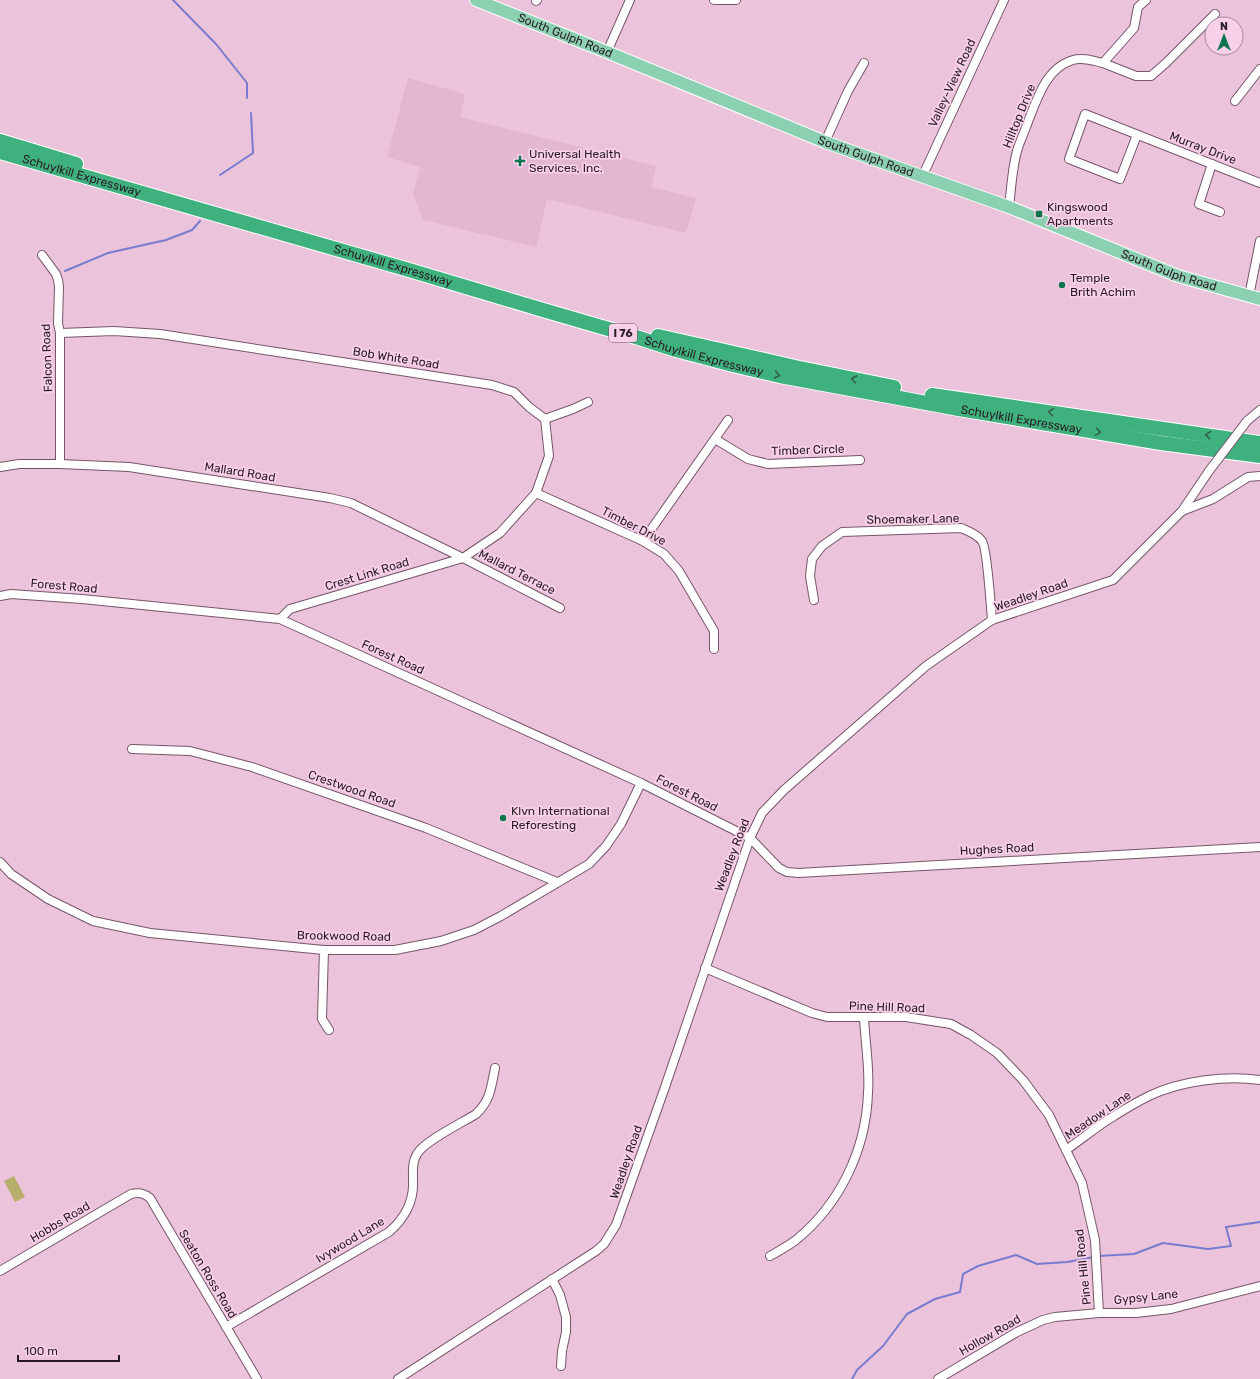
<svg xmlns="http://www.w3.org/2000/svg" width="1260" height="1379" font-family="Rubik,sans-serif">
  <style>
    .built { fill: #e3b6d2 }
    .green { fill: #b8ae6c }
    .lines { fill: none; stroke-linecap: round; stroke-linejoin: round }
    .stream { stroke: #797bd0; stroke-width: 2 }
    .minor-casing { stroke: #76556a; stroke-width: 10 }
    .primary-casing { stroke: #fff; stroke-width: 14 }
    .motorway-casing { stroke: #fff; stroke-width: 16 }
    .minor { stroke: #fff; stroke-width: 8 }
    .primary { stroke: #8cd0b2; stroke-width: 12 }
    .motorway { stroke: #3fb17e; stroke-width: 14 }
    .minor-bridge-casing { stroke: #76556a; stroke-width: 10; stroke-linecap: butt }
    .minor-bridge { stroke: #fff; stroke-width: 8 }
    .oneway { stroke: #335e4c }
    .poi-dot { fill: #0c754e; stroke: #f8d1e9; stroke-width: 1.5 }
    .labels { text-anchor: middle; stroke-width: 3.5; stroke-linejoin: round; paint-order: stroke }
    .shield { fill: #f8d1e9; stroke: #67525f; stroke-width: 1 }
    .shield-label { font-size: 11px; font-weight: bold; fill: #291b24 }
    .street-label { font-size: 12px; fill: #291b24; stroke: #f8d1e9 }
    .poi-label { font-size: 12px; fill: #291b24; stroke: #f8d1e9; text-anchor: start }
  </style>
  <rect width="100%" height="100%" fill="#ebc4dc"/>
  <path class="built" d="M408,78l57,16 -5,23 196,49 -5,21 45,11 -10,35 -139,-34 -11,48 -113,-27 -10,-26 7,-27 -33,-10z"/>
  <path class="green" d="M14,1176l11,21 -10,5 -11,-21z"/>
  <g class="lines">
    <g class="stream">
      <path d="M173,0l43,44 31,39v15"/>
      <path d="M220,175l33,-22 -2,-40"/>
      <path d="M65,271l43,-18 58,-13 26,-10 8,-9"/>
      <path d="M1098,1256l36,-2 29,-11 45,6 23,-3 -5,-19 34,-5"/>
      <path d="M852,1379l5,-9 26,-24 24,-32 28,-15 25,-7 3,-18 15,-8 38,-11 21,9 30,-2 27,-5"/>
    </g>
    <defs>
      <g id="minor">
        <path d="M714,0h22"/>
        <path d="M536,1l1,-1"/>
        <path d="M607,52l23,-52"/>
        <path d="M1103,63l33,13h15l15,-13 49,-49"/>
        <path d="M1235,101l25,-32"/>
        <path d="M1137,135l-17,44 -51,-20 16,-45 175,69"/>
        <path d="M825,142l23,-51 16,-28"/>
        <path d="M1212,164l-13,40 21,8"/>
        <path d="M923,175l81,-175"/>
        <path d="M1009,207c2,-17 3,-35 7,-52 2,-10 7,-19 10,-28 10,-25 19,-59 47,-67 10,-3 21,1 30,3l31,-35 4,-21 8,-7"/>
        <path d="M42,255l14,19 2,6 1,6 -1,37 2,10v131"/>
        <path d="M1249,296l11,-55"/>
        <path d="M60,333l54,-2 46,3 332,51 22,7 15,15 16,12 4,37 -13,37 -36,40 -37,25 -173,51 -10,10"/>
        <path d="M545,419l28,-10 15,-7"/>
        <path d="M1247,421l13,-11"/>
        <path d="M715,439l33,20 20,5 92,-4"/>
        <path d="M0,467l19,-3h41l69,3 201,31 21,5 112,55 97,50"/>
        <path d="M536,493l107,48 21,13 15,17 35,60v18"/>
        <path d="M1182,511l31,-12 35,-22 12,-1"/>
        <path d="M643,541l85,-121"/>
        <path d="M0,596l11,-2 71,5 198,20 361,164 109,55 29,30 8,4 11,1 462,-26"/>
        <path d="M814,600l-4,-24 2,-17 10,-13 20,-14 119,-4c7,3 16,6 21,13 5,6 9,67 10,79"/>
        <path d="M132,749l58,2 62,16 174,61 131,54"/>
        <path d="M0,862l11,12 37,25 45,22 57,12 174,17h71l46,-9 33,-11 27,-14 88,-52 17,-18 15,-22 20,-41"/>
        <path d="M324,950l-2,69 7,11"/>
        <path d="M705,968l107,45 15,4h79l45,7 20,11 26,18 26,27 26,35 33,68 13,57 4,73"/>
        <path d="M1066,1150c16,-11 31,-24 48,-34 11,-7 23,-14 35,-20 31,-15 77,-21 111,-16"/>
        <path d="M770,1256c9,-5 18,-10 26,-16 44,-36 70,-90 72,-147 2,-25 -3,-51 -4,-76"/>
        <path d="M0,1271l131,-77c8,-2 13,-1 19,4l107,181"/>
        <path d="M552,1279l8,16 6,22v15l-4,19 -1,15"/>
        <path d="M226,1327l163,-95c16,-14 25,-30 24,-51 0,-10 -1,-19 4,-27 7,-13 45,-31 59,-40 15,-14 15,-27 19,-46"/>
        <path d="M398,1379l198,-128 8,-7 12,-19 48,-135 86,-252 12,-25 22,-23 142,-124 66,-46 121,-40 69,-69 27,-40"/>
        <path d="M938,1379l79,-47 26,-12 12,-3 44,-4h37l35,-4 89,-23"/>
      </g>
      <g id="primary">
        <path id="s1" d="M476,0l131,52 218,90 184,65 169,69 82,23"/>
      </g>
      <g id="motorway">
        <path d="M0,141l76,23"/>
        <path id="s2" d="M0,152l409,118 134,40 93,27 40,13 57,15 47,11 179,33 202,34 99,13"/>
        <path d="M658,336l137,31 99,20"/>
        <path d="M932,395l328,48"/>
      </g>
    </defs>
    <use href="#minor" class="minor-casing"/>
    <use href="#primary" class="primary-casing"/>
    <use href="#motorway" class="motorway-casing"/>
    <use href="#minor" class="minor"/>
    <use href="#primary" class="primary"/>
    <use href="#motorway" class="motorway"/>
    <defs>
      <path id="minor-bridge" d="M1209,471l38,-50"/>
    </defs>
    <use href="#minor-bridge" class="minor-bridge-casing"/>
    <use href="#minor-bridge" class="minor-bridge"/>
  </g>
  <defs><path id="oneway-chevron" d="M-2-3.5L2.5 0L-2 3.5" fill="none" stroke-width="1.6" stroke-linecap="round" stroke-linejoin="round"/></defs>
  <g class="oneway">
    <use href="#oneway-chevron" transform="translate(777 375) rotate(12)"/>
    <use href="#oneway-chevron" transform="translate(854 379) rotate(-169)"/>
    <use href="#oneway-chevron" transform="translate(1051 412) rotate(-172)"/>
    <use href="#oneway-chevron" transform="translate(1098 432) rotate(10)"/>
    <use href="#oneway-chevron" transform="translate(1208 435) rotate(-172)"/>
  </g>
  <g class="poi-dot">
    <path d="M518 155h4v4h4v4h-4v4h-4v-4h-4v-4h4z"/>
    <rect x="1035" y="210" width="8" height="8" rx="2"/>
    <circle cx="1062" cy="285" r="4"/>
    <circle cx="503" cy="818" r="4"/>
  </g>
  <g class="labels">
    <rect class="shield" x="609" y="324" width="28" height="18" rx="3"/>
    <g class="shield-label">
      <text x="623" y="337">I 76</text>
    </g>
    <g class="street-label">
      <text dy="4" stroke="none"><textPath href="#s1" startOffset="96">South Gulph Road</textPath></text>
      <text transform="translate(952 83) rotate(-65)" y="4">Valley-View Road</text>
      <text transform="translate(1019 116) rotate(-68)" y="4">Hilltop Drive</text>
      <text transform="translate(1203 148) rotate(21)" y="4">Murray Drive</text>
      <text dy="4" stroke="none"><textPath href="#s1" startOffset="420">South Gulph Road</textPath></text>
      <text dy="4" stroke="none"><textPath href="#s2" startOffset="85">Schuylkill Expressway</textPath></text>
      <text dy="4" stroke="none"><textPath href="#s2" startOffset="409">Schuylkill Expressway</textPath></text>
      <text dy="4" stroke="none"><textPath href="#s1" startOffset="744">South Gulph Road</textPath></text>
      <text dy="4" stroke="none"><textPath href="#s2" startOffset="733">Schuylkill Expressway</textPath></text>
      <text transform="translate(47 358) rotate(-92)" y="4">Falcon Road</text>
      <text transform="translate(396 358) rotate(9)" y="4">Bob White Road</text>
      <text dy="4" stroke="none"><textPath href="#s2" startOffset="1057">Schuylkill Expressway</textPath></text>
      <text transform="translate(808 450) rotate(-2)" y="4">Timber Circle</text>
      <text transform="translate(240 472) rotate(9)" y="4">Mallard Road</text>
      <text transform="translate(913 519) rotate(-1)" y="4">Shoemaker Lane</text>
      <text transform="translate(634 526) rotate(27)" y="4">Timber Drive</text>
      <text transform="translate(517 572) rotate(27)" y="4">Mallard Terrace</text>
      <text transform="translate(367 574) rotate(-17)" y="4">Crest Link Road</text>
      <text transform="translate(64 586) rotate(5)" y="4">Forest Road</text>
      <text transform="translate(1031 595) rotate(-19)" y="4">Weadley Road</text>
      <text transform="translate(393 657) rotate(24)" y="4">Forest Road</text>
      <text transform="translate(352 789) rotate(19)" y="4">Crestwood Road</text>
      <text transform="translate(687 793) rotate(27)" y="4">Forest Road</text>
      <text transform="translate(997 849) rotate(-3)" y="4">Hughes Road</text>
      <text transform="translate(732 855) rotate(-69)" y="4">Weadley Road</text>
      <text transform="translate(344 936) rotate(1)" y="4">Brookwood Road</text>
      <text transform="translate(887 1007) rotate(2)" y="4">Pine Hill Road</text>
      <text transform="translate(1098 1115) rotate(-34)" y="4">Meadow Lane</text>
      <text transform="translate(626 1162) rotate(-71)" y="4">Weadley Road</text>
      <text transform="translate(60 1222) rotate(-31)" y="4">Hobbs Road</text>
      <text transform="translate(350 1240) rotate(-31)" y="4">Ivywood Lane</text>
      <text transform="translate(1083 1267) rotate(-96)" y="4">Pine Hill Road</text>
      <text transform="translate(208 1274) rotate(59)" y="4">Seaton Ross Road</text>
      <text transform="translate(1146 1297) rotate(-6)" y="4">Gypsy Lane</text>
      <text transform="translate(990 1335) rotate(-30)" y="4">Hollow Road</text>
    </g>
    <g class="poi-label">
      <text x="529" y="158">Universal Health<tspan x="529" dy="14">Services, Inc.</tspan></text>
      <text x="1047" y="211">Kingswood<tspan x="1047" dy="14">Apartments</tspan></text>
      <text x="1070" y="282">Temple<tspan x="1070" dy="14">Brith Achim</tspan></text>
      <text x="511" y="815">Klvn International<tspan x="511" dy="14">Reforesting</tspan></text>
    </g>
  </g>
  <g transform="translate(1224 36)"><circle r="19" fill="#f8d1e9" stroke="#a5889a"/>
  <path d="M0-3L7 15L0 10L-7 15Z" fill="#0c754e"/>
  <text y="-6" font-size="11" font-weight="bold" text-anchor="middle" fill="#291b24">N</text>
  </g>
  <path d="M18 1355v6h101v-6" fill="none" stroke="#291b24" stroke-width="2"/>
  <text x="24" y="1355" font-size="12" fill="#291b24" stroke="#f8d1e9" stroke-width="3" paint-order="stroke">100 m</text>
</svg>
